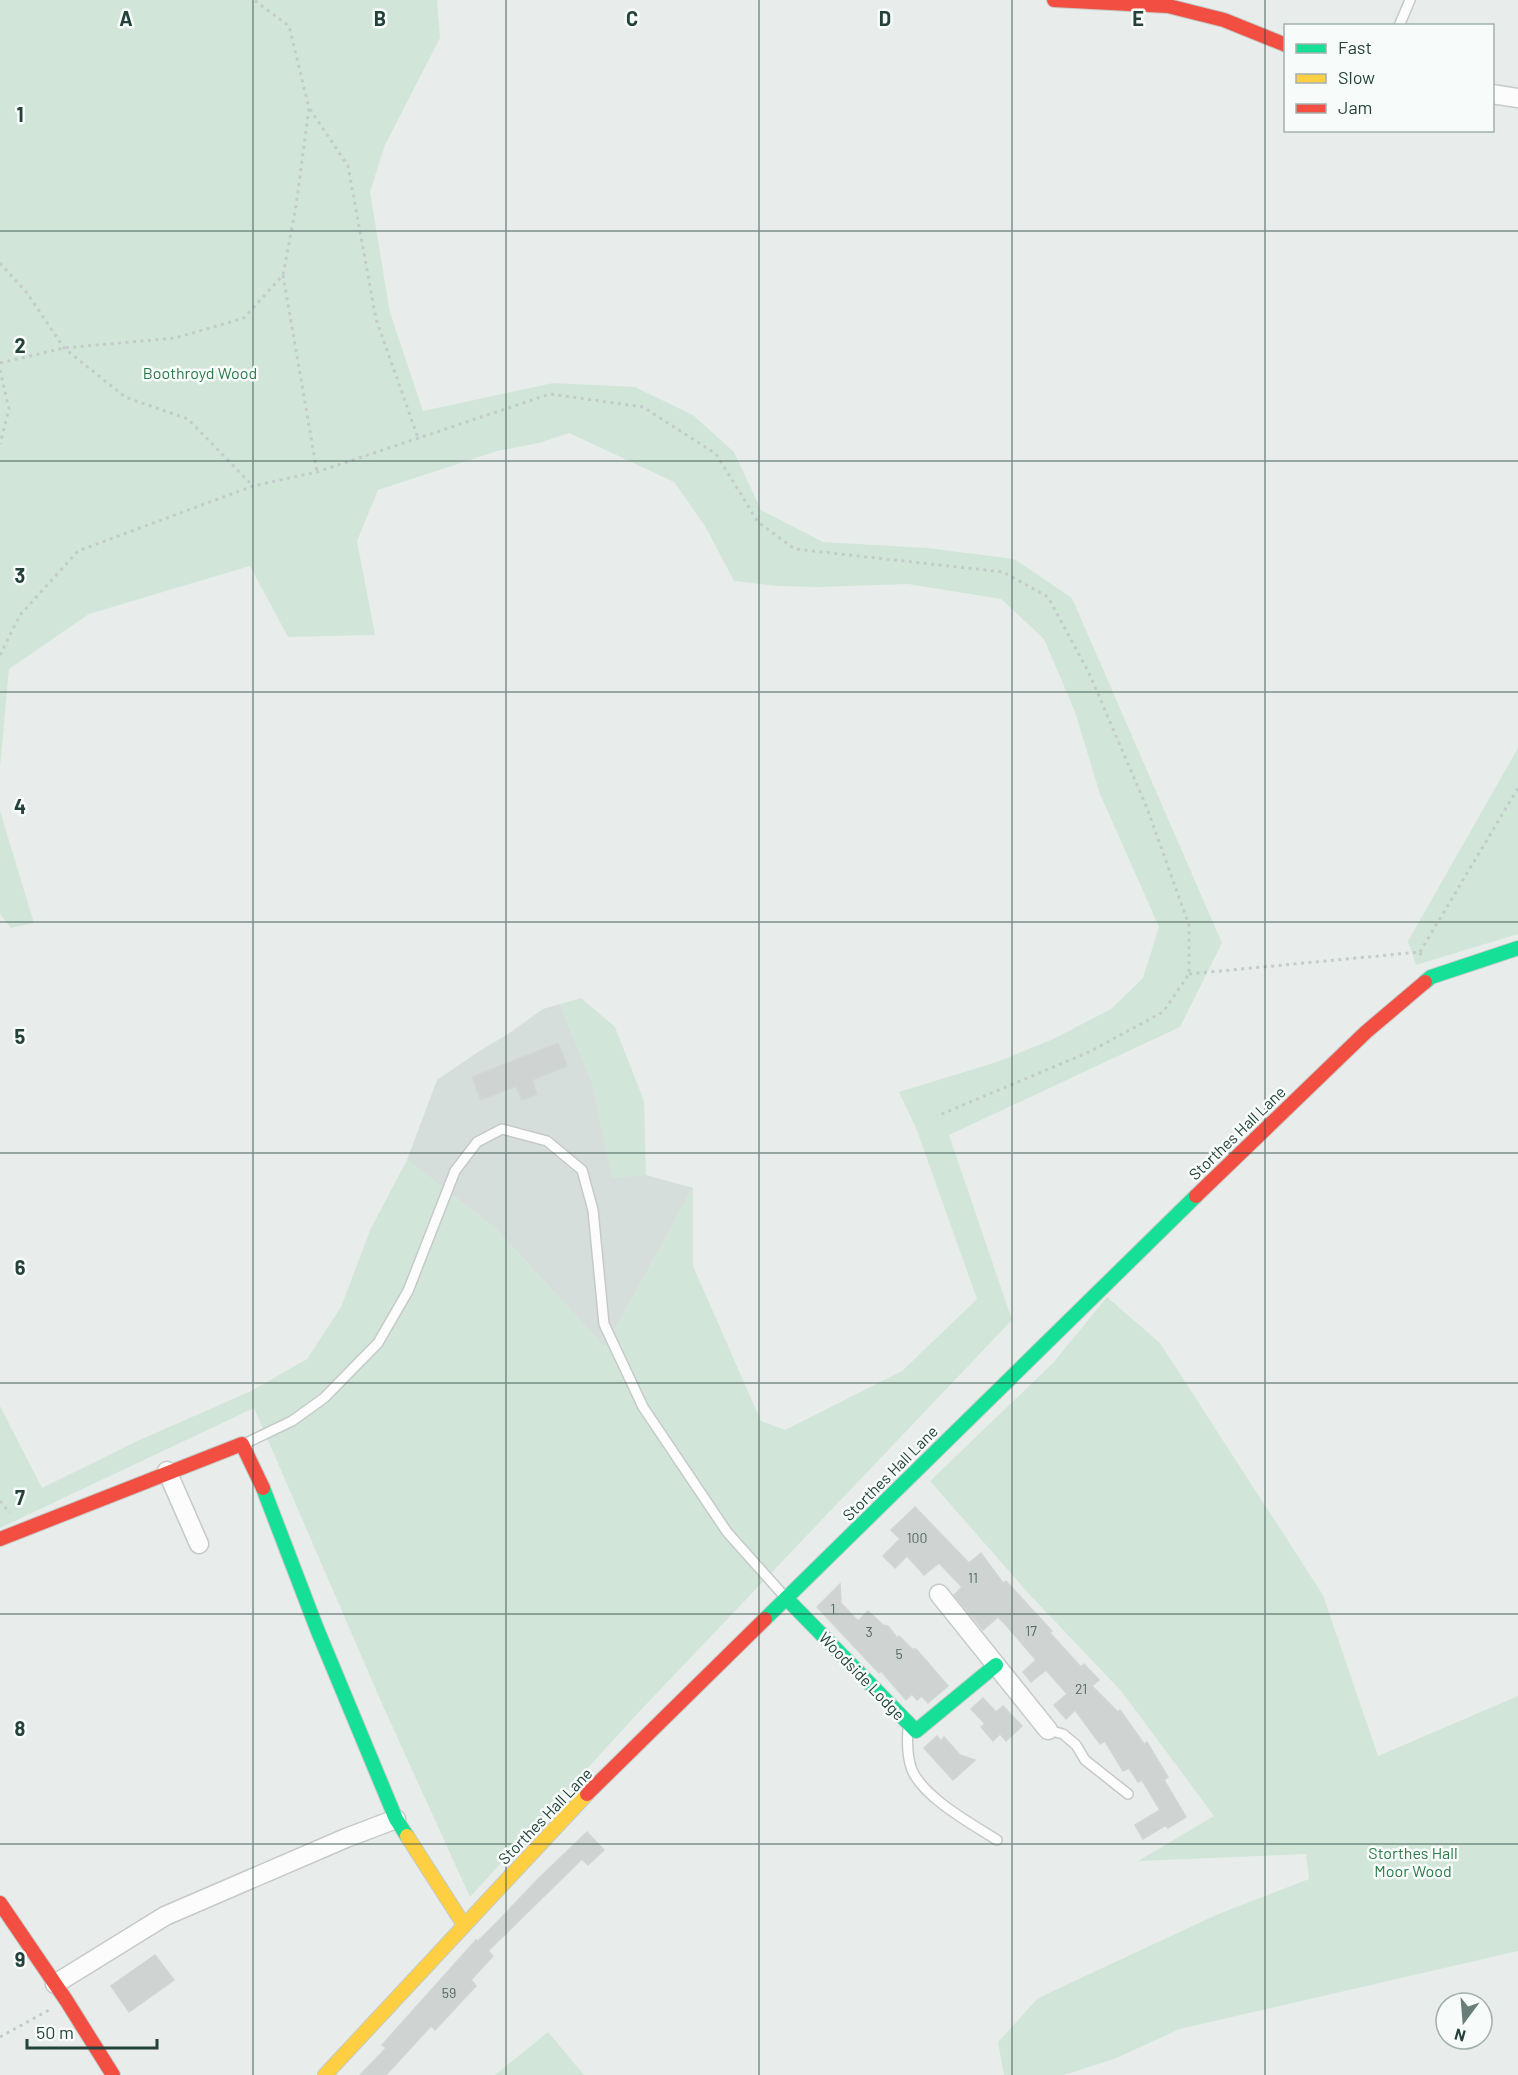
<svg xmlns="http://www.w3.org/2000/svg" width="1518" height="2075" font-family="Barlow,sans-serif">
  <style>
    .built { fill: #d6dedb }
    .green { fill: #d1e6d8 }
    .building { fill: #cfd4d2; stroke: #d1d6d4; stroke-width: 1.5 }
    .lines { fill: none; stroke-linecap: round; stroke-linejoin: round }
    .lane-casing { stroke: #c5cac8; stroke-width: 12 }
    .street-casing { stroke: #c5cac8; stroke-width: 21 }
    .fast-casing { stroke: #c3cbc8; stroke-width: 16 }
    .slow-casing { stroke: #c3cbc8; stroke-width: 16 }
    .jam-casing { stroke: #c3cbc8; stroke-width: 16 }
    .path { stroke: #c3ccca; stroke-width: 3; stroke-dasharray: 3 4.5; stroke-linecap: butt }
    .lane { stroke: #fcfcfc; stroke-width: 9 }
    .street { stroke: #fcfcfc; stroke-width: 18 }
    .fast { stroke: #16e098; stroke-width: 14 }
    .slow { stroke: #ffcf43; stroke-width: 14 }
    .jam { stroke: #f24e42; stroke-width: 14 }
    .grid { fill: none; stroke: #24423a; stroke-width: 1.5; stroke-opacity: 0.55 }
    .labels { text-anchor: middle; stroke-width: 5; stroke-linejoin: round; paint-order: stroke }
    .number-label { font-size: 14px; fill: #506761 }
    .park-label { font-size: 16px; fill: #2d7a4b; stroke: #f7fbf9 }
    .street-label { font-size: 16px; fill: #24423a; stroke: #f7fbf9 }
    .grid-label { font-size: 20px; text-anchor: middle; font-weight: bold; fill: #24423a; stroke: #f7fbf9; stroke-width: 5; stroke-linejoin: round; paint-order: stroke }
  </style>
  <rect width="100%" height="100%" fill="#e8edeb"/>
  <path class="built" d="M560,1004l33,81 19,92 34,-2 47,13 -88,160 -109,-119 -89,-69 30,-80 44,-30 27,-16 35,-25z"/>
  <g class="green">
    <path d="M0,0h437l3,38 -55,107 -15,47 20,121 33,98 130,-28 82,4 58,28 41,37 27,58 62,32 105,6 86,11 58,39 150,345 -42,84 -231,108 63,185 -374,393 -168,184 -87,-191 -129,-298 -254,120v-122l42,82 93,-46 116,-51 56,-32 34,-52 30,-79 36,-68 89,69 109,119 88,-160v78l68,155 24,9 117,-59 75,-72 -61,-171 -17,-36 98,-30 56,-23 58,-30 32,-31 16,-51 -59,-133 -25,-82 -31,-73 -43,-40 -93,-15 -90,3 -40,-1 -44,-5 -29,-55 -31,-44 -105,-49 -30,10 -42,8 -119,39 -21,51 18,94 -87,2 -38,-71 -161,48 -80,55 -9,99z"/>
    <path d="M1518,748v186l-102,31 -8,-24z"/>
    <path d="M0,811l34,112 -23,5 -11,-14z"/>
    <path d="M581,998l34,29 29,74 2,74 -34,3 -19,-93 -33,-81z"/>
    <path d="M1107,1297l53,46 163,252 55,161 140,-60v255l-338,78 -66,30 -50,16h-60l-6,-33 40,-44 178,-83 93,-36 -3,-25 -168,7 76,-45 -92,-124 -93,-98 -99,-113 123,-118z"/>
    <path d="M548,2032l36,43h-89z"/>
  </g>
  <g class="building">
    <path d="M558,1043l9,23 -35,14 5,14 -15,6 -6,-14 -35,14 -9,-23z"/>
    <path d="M915,1507l54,56 12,-10 22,30 3,-2 46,50 -2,2 31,34 3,-3 15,16 -7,6 26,26 2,-2 24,34 3,-2 21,35 -4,3 22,37 -18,11 -2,-3 -23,14 -8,-14 25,-15 -18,-30 -4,2 -9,-14 -6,3 -18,-30 -5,3 -25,-34 -9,9 -12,-14 13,-11 -21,-24 -15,12 -8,-10 13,-12 -31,-36 -7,-7 -15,13 -29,-35 8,-8 -23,-24 -15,12 -17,-19 -12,12 -12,-12 17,-17 -9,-9z"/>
    <path d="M840,1584l1,19 17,18 10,-10 15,14 5,1 9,12 2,-2 13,13h4l32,37 -20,17 -6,-7 -5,4 -5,-6 -6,6 -25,-29 -2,2 -62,-66z"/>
    <path d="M983,1698l13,14 7,-6 19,20 -16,15 -6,-7 -7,7 -12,-14 4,-3 -14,-15z"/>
    <path d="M937,1736l4,5 3,-4 16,18 15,5 -22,20 -29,-32z"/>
    <path d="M587,1832l17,18 -16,15 -6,-6 -94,92 5,5 -22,24 5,6 -41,44 -4,-4 -45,49h-26l26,-27 -4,-3 94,-105 2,1 23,-23 37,-39z"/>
    <path d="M155,1955l19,25 -45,32 -18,-26z"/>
  </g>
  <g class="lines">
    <defs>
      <g id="lane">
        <path d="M1399,26l11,-26"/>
        <path d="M244,1444l48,-23 32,-23 54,-55 30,-52 47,-120 22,-29 25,-13 45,12 35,29 11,40 11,114 39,83 84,125 59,66"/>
        <path d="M908,1729c-1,13 -1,28 4,41 12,28 60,54 85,70"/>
        <path d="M1048,1730l15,4 13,11 9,15 43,34"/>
      </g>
      <g id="street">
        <path d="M1492,94l26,4"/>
        <path d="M167,1471l32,73"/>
        <path d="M939,1594l109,136"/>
        <path d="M55,1984l110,-68 181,-78 50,-19"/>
      </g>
      <g id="fast">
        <path d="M1425,982l6,-5 87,-29"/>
        <path d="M263,1488l54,141 79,190 11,17"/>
        <path d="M786,1598l130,133 80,-66"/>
        <path d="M765,1619l431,-423"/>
      </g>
      <g id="slow">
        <path d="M407,1836l57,89"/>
        <path d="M325,2075l262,-281"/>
      </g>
      <g id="jam">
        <path d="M1054,0l114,6 56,14 62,25"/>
        <path d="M1196,1196l170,-164 59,-50"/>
        <path d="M0,1539l242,-95 21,44"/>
        <path d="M587,1794l178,-175"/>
        <path d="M0,1903l66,97 47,75"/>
      </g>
    </defs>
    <use href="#lane" class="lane-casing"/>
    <use href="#street" class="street-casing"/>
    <use href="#fast" class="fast-casing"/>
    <use href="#slow" class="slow-casing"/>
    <use href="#jam" class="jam-casing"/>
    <g class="path">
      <path d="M310,109l38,57 28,153 42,119"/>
      <path d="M0,263l27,30 37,55 61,49 63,22 65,67"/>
      <path d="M283,275l34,197"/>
      <path d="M0,363l64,-15 111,-10 69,-20 39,-43 13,-69 13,-98 -20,-82 -35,-26"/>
      <path d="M0,370l9,39 -9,35"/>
      <path d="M0,655l20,-40 58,-64 175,-65 64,-14 233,-78 93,13 73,47 42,68 37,27 208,23 45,25 41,76 58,135 42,117v49l-26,38 -74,40 -152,64"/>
      <path d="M1420,952l98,-164"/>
      <path d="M1189,974l231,-22 2,6"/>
      <path d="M0,1501l10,12"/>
      <path d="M0,2037l49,-27"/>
    </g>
    <use href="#lane" class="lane"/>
    <use href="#street" class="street"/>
    <use href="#fast" class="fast"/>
    <use href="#slow" class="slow"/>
    <use href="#jam" class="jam"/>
  </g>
  <path class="grid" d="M253,0v2075M506,0v2075M759,0v2075M1012,0v2075M1265,0v2075M0,231h1518M0,461h1518M0,692h1518M0,922h1518M0,1153h1518M0,1383h1518M0,1614h1518M0,1844h1518"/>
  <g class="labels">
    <g class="number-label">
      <text x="917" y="1543">100</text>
      <text x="973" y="1583">11</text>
      <text x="833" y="1614">1</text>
      <text x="1031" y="1636">17</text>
      <text x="869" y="1637">3</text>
      <text x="899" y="1659">5</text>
      <text x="1081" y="1694">21</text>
      <text x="449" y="1998">59</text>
    </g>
    <g class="park-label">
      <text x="200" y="379">Boothroyd Wood</text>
      <text x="1413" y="1859">Storthes Hall<tspan x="1413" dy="18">Moor Wood</tspan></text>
    </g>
    <g class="street-label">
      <text transform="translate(1237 1133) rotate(-44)" y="6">Storthes Hall Lane</text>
      <text transform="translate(890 1473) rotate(-45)" y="6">Storthes Hall Lane</text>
      <text transform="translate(862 1676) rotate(46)" y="6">Woodside Lodge</text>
      <text transform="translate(545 1816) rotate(-46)" y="6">Storthes Hall Lane</text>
    </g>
  </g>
  <g class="grid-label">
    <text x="126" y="26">A</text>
    <text x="380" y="26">B</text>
    <text x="632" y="26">C</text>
    <text x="885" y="26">D</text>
    <text x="1138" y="26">E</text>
    <text x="20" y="122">1</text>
    <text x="20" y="353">2</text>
    <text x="20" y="583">3</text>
    <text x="20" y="814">4</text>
    <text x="20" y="1044">5</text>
    <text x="20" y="1275">6</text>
    <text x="20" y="1505">7</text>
    <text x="20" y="1736">8</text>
    <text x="20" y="1967">9</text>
  </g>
  <rect x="1284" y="24" width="210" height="108" fill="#f7fbf9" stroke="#a3b1ad" stroke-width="1.5"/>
  <rect x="1296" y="44" width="30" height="9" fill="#16e098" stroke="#a3b1ad" stroke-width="1.5"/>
  <text x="1338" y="54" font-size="18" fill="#24423a">Fast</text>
  <rect x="1296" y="74" width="30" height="9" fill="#ffcf43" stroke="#a3b1ad" stroke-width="1.5"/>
  <text x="1338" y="84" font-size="18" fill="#24423a">Slow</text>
  <rect x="1296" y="104" width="30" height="9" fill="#f24e42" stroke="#a3b1ad" stroke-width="1.5"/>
  <text x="1338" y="114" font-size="18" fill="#24423a">Jam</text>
  <g transform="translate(1464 2021) rotate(196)"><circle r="28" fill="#f7fbf9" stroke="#a3b1ad" stroke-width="1.5"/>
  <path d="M0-4.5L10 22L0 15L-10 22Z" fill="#697e78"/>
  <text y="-9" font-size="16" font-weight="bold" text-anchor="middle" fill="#24423a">N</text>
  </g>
  <path d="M27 2039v9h130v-9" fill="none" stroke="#24423a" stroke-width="3"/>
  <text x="36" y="2039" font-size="18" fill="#24423a" stroke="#f7fbf9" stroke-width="4.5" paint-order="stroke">50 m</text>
</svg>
